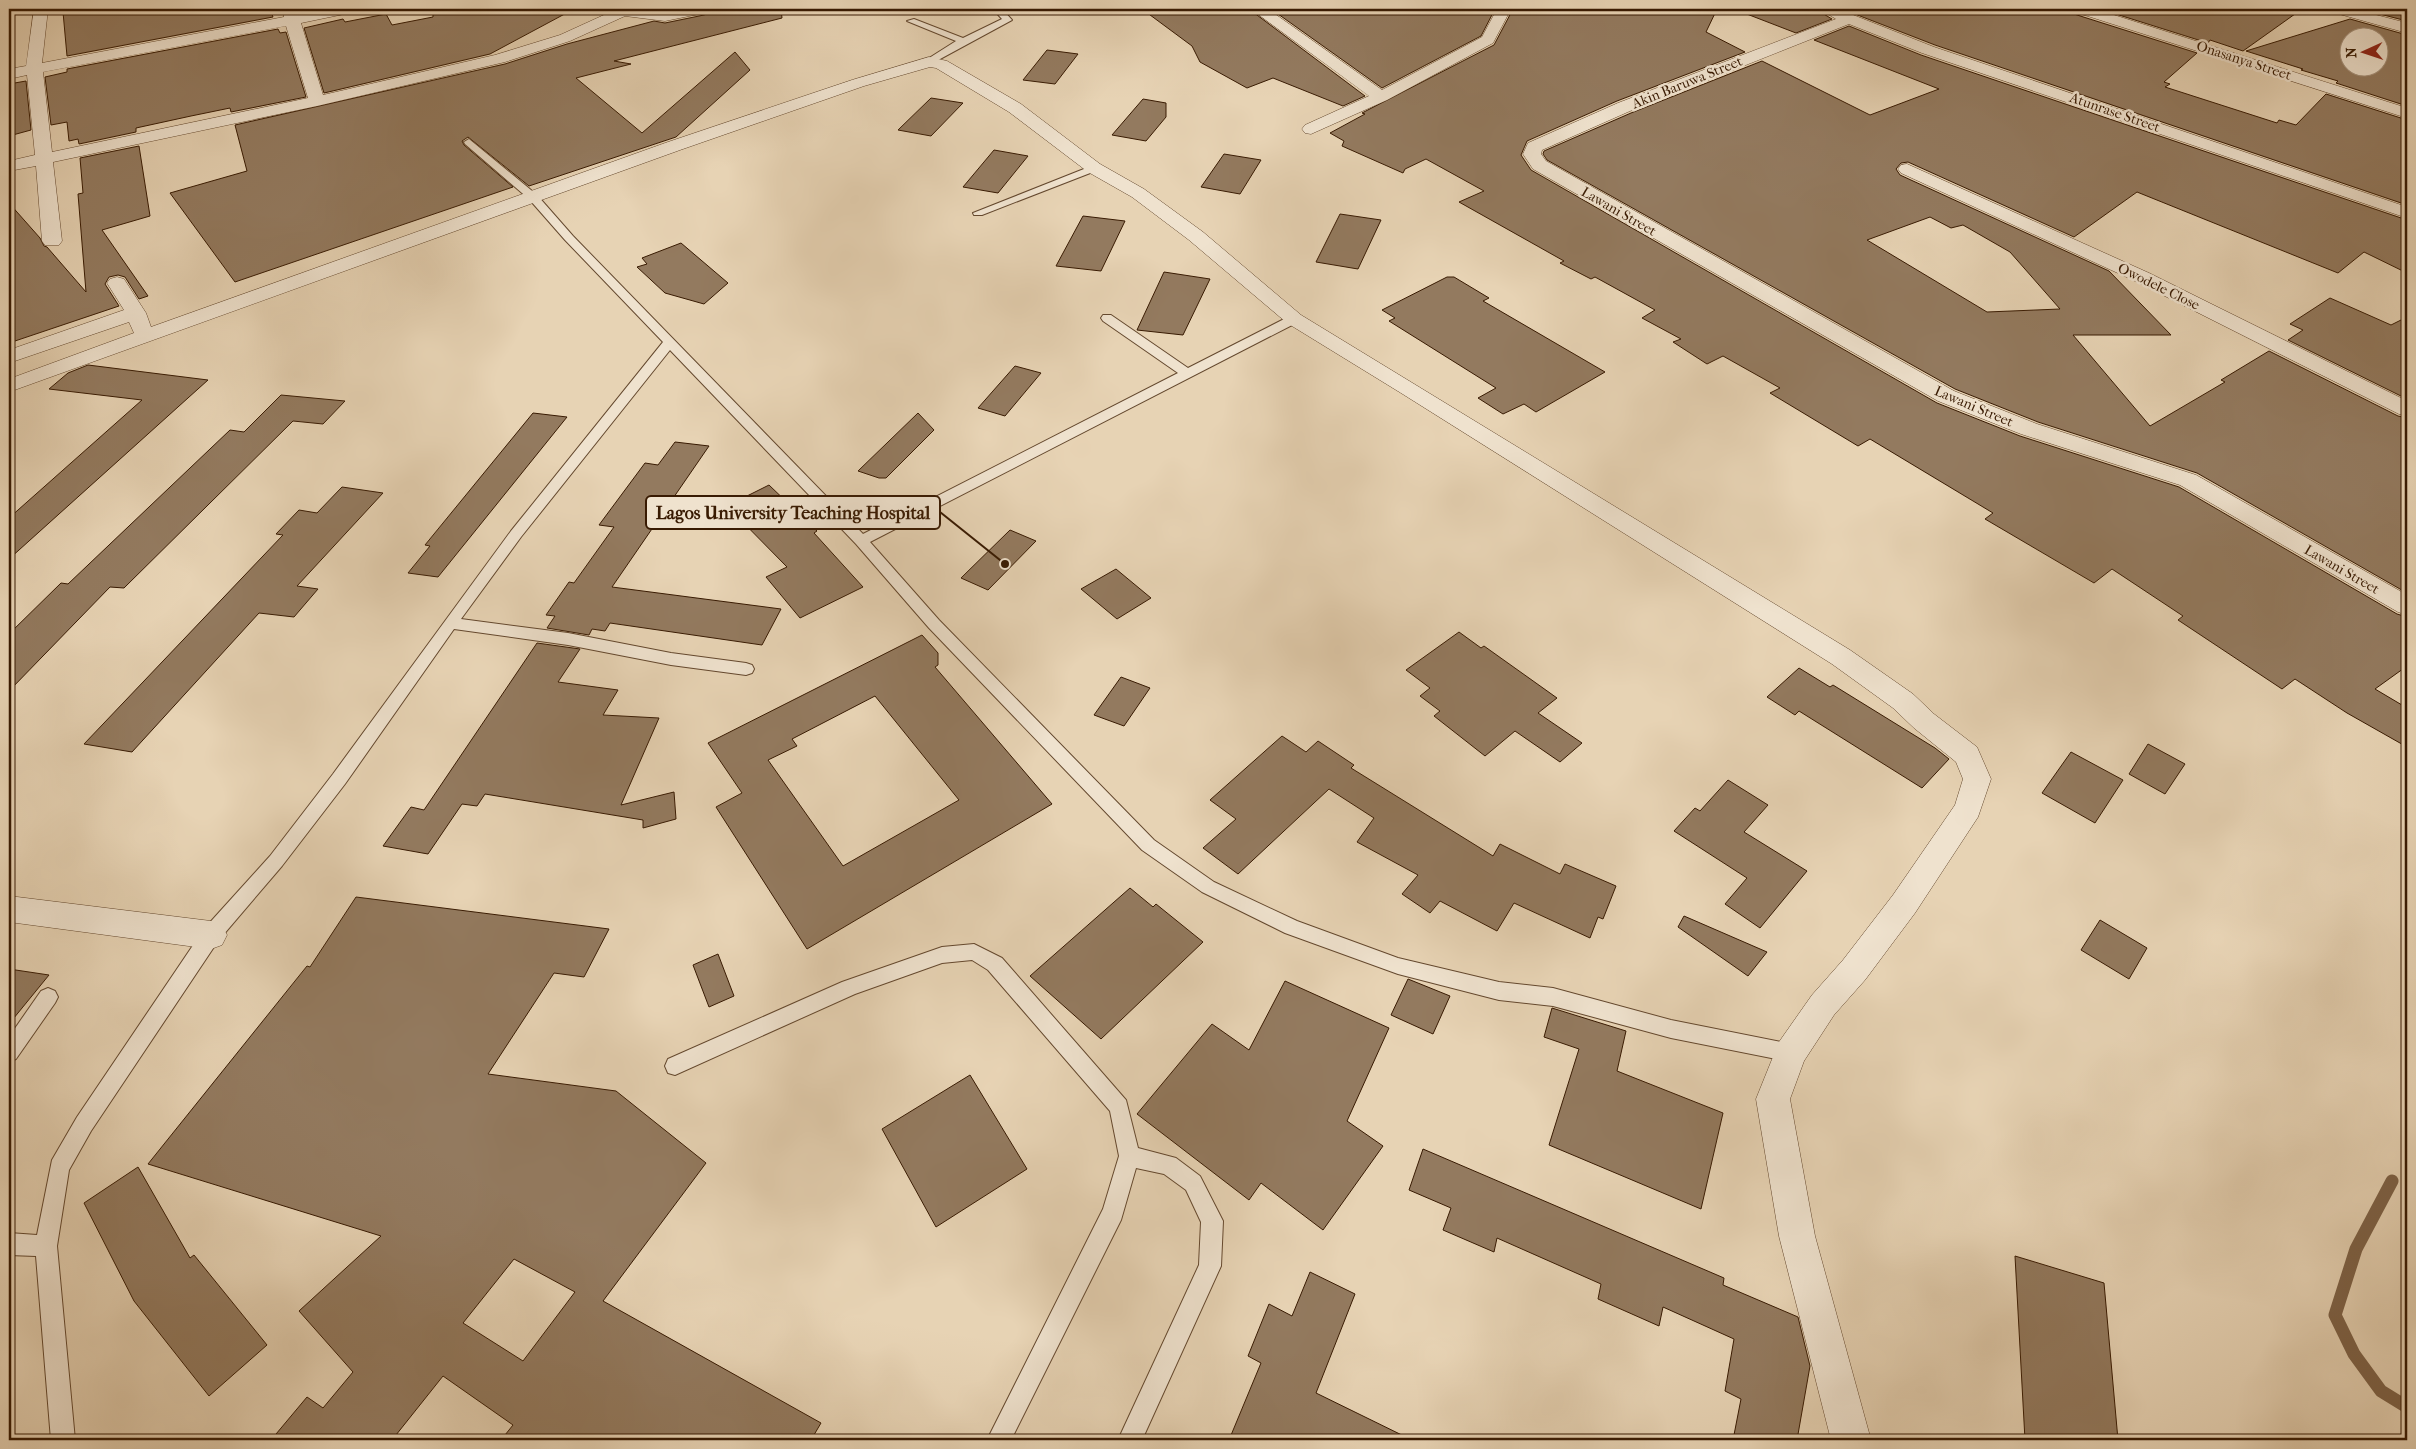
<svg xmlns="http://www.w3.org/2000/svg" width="2416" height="1449" font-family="'IM FELL French Canon',serif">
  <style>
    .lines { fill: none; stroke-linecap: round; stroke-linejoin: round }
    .stream { stroke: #7e6348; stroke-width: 13 }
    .building { fill: #937a5f; stroke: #381a02; fill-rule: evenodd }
    .service-casing { stroke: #64482e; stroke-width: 2 }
    .minor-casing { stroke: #64482e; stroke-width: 1 }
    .service { fill: #efe2ce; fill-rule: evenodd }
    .minor { fill: #efe2ce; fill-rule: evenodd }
    .labels { text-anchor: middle; stroke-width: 5; stroke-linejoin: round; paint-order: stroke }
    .far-street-label { font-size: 14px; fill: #381a02; stroke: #efe2ce }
    .leader { fill: none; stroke: #381a02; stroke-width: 2 }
    .callout-dot { fill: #381a02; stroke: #efe2ce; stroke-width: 2 }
    .callout { fill: #efe2ce; stroke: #381a02; stroke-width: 2 }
    .callout-label { font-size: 18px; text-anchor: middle; font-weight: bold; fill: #381a02 }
  </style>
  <rect width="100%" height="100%" fill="#e7d3b4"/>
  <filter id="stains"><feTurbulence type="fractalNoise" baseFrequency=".004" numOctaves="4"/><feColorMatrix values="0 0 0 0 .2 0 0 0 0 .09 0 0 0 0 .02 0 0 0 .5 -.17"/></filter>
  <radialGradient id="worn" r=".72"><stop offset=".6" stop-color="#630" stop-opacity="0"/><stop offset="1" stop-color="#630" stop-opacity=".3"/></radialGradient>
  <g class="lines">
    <path class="stream" d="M2392,1181l-36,68 -21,66 19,39 27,37 26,16"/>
  </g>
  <g class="building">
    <path d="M82,9h188l3,8 -206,39 -4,-44z"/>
    <path d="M433,9h141l-84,45 -166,39 -20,-65 39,-9 2,3 41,-8 6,11 41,-8z"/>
    <path d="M720,9h61l1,9 -168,43 17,3 -55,14 66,55 93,-81 15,18 -74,67 -147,49 -61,-49 -6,4 2,4 49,42 -278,95 -65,-89 77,-22 -12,-46 270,-61 62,-20 87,-23 11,2 39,-8z"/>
    <path d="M1142,9h107l116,87 -22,10 -70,-28 -26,10 -47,-26 -8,-16z"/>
    <path d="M1271,9h224l-14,27 -99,52z"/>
    <path d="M1513,9h204l-11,23 39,20 -128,49 -90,40 -6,14 10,15 406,233 83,33 159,51 218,127 10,3v49l-32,23 32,19v39l-60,-34 -52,-34 -13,10 -104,-69 5,-4 -71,-47 -18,14 -109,-64 8,-6 -123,-74 -12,7 -88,-53 10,-5 -57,-32 -16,8 -34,-22 8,-3 -39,-21 13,-8 -60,-33 -4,2 -31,-16 4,-2 -105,-59 25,-11 -58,-32 -21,10 -2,4 -61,-27 2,-5 -14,-8 35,-19 -3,-1 132,-68z"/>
    <path d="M1740,9h82v4l10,6 -36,14 -57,-22z"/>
    <path d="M1842,9h229l3,5 123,39 -33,29 6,2 -5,3 112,36 2,-3 17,5 30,-31 81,26v85l-472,-160z"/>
    <path d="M2100,9h202l-59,42 -33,-11 -2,3z"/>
    <path d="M2383,9h24v12l-35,-9z"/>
    <path d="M2350,19l57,16v71l-71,-23 2,-2 -37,-11 2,-1 -57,-18zM2348,38h30v30h-30z"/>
    <path d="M1849,26l72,29 486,165v53l-43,-21 -26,21 -201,-81 -63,45 -166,-75 -7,1 -5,6 4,6 209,96 62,64h-98l77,91 75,-44 -4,-2 48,-29 129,65 9,2v175l-210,-120 -159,-51 -83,-33 -408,-229 -4,-6 1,-3 87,-38 131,-52 108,54 69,-26 -125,-49zM1930,217l21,11 12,-3 47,27 50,57 -73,3 -120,-72z"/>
    <path d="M278,29l2,4 6,-1 20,65 -75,15 -1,-4 -39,8 -55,12v4l-57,12 -1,-5 -9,2 -2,-19 -16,3 -6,-48 22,-5v-3z"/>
    <path d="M1047,50l31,4 -23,30 -32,-4z"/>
    <path d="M26,81l5,49 -22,6v-52z"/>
    <path d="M931,98l32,5 -32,33 -33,-6z"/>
    <path d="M1143,99l23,4v14l-20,24 -34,-6z"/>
    <path d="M139,146l11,70 -48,14 46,66 -9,3 -14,-22 -7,-2 -9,2 -4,7 14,22 -110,37v-140l31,35 4,8 3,1 39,45 -8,-98 5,-1 -3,-35z"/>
    <path d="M994,150l34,6 -30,37 -35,-6z"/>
    <path d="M1224,154l37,6 -21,34 -39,-7z"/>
    <path d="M1340,214l41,6 -23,49 -42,-7z"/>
    <path d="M1083,216l42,5 -24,50 -45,-5z"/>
    <path d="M681,243l47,40 -24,21 -39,-11 -28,-26 10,-3 -5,-6z"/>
    <path d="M1164,272l46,7 -27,56 -46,-5z"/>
    <path d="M1447,277h7l35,21 -6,3 122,71 -69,40 -12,-8 -21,10 -25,-16 18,-10 -107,-67 6,-3 -13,-8z"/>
    <path d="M2330,298l61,27 16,-8v82l-119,-59 15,-10 -13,-6z"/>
    <path d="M88,365l120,15 -199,179v-41l133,-118 -93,-11 19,-16z"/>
    <path d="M1015,366l26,7 -36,43 -27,-8z"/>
    <path d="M281,395l64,6 -22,23 -30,-3 -169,167 -14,-1 -101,104v-57l52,-51 7,1 162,-154 14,2z"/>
    <path d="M533,413l34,4 -129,160 -30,-4 22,-27 -5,-1z"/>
    <path d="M918,413l16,17 -48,48h-7l-21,-7z"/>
    <path d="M675,442l34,4 -97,141 169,22 -19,36 -152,-22 -5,8 -13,-2 -3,6 -42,-7 8,-12 -9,-1 23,-33 5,1 40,-56 -15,-2 46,-62 13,2z"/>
    <path d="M769,485l48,46 -3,2 49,54 -63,31 -34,-41 21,-10 -60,-61z"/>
    <path d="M342,487l41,6 -86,93 21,3 -24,28 -35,-4 -127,139 -48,-8 199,-209 -7,-1 23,-24 18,3z"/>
    <path d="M1010,530l26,11 -48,49 -27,-12z"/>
    <path d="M1116,569l35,29 -34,21 -36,-30z"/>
    <path d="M1459,632l22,16 3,-2 73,52 -19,15 44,30 -22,19 -45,-31 -30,25 -51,-40 6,-5 -20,-15 10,-8 -24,-18z"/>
    <path d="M922,635l16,18v12l-3,2 117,137 -245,145 -91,-142 26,-14 -34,-50zM875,696l84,104 -116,66 -75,-106 29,-14 -5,-7z"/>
    <path d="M537,643l43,6 -22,33 60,8 -15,25 56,3 -38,87 53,-13 2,27 -33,9v-8l-158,-26 -8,12 -15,-2 -34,50 -45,-8 28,-39 13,3z"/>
    <path d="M1799,668l31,19 3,-2 102,63 14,11 -27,29 -123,-77 -4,4 -28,-18z"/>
    <path d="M1121,677l29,11 -26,38 -30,-11z"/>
    <path d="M1282,736l24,16 12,-11 36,24 -3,3 142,88 7,-12 60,30 5,-10 51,22 -13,33 -5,-2 -8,21 -76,-35 -17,28 -57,-30 -10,12 -28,-19 16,-19 -61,-33 17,-24 -45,-29 -91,85 -35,-26 33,-29 -26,-19z"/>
    <path d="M2148,744l37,20 -20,30 -36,-20z"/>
    <path d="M2071,752l52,28 -28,43 -53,-30z"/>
    <path d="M1728,780l40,25 -24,27 63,39 -47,57 -35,-24 22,-26 -73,-47 21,-23 5,3z"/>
    <path d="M1130,888l23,19 3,-3 47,38 -102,97 -71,-63z"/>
    <path d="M356,897l253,32 -25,48 -30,-4 -66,101 128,17 90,72 -103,138 218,122 -10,17h-310l12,-15 -70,-49 -51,64h-121l36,-43 16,11 30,-36 -54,-61 82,-75 -233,-72 159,-198 3,1zM514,1259l61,33 -52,69 -60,-38z"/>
    <path d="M1684,916l83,36 -19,24 -70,-49z"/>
    <path d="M2100,920l47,28 -18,31 -48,-29z"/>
    <path d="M718,954l16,42 -25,11 -16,-42z"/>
    <path d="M9,969l40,6 -40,49z"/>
    <path d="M1408,979l42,17 -17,38 -42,-19z"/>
    <path d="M1285,981l104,47 -42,93 36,25 -60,84 -62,-47 -12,17 -112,-86 75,-90 37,26z"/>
    <path d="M1552,1008l74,23 -9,40 106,42 -22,96 -152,-64 30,-96 -35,-12z"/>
    <path d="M970,1075l57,94 -91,58 -54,-98z"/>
    <path d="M1423,1149l301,129 -1,7 75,32 12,49 -13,74h-64l8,-41 -16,-8 9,-52 -71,-32 -4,19 -61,-27 3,-15 -104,-46 -3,14 -51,-22 8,-22 -42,-18z"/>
    <path d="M138,1167l52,91 4,-3 73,90 -58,51 -75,-95 -50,-98z"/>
    <path d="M2015,1256l89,27 14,157h-93z"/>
    <path d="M1310,1272l45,22 -39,99 96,47h-183l32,-77 -13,-7 21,-52 23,12z"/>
  </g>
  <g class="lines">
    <defs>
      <g id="service">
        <path d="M993,9h9l10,11 -83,45 -3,-1v-4l30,-19 -49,-20 7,-2 49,19 39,-19z"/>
        <path d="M469,139l68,56 36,41 290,298 315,-161 -75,-52 -2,-3 2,-3h8l77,53 102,-52h8l2,3 -2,3 -428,220 69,78 215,220 60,42 83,39 101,37 101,24 54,6 118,32 120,24 7,3 3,6 -3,6 -7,3 -120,-24 -118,-32 -54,-6 -101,-26 -113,-41 -83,-41 -60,-42 -213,-222 -73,-84 -186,-194 -149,187 -60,82 107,14 103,20 75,10 6,2 2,4 -2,4 -6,2 -75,-10 -103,-20 -114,-16 -109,155 -63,82 -64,75 -127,190 -22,39 -12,76 18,194h-24l-15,-184 -27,-1v-22l28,2 15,-75 25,-43 127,-188 66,-73 63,-82 178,-243 152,-189 -98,-102 -36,-41 -64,-55 -1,-2z"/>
        <path d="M1094,165l4,1v4l-116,45h-8l-1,-2z"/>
        <path d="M974,944l28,14 124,142 12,48 38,10 24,18 23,45 -2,45 -79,174h-24l81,-175 2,-43 -15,-32 -22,-16 -28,-6 -15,52 -110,220h-24l116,-231 16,-53 -9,-45 -122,-141 -16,-10 -30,3 -87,31 -180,81 -7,-2 -3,-7 3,-7 174,-77 100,-35z"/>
        <path d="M48,988l7,3 3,6 -3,6 -39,56 -7,3v-25l32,-46z"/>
      </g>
      <g id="minor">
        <path d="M34,9h14l-6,54 242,-46 -2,-8h14l2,5 29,-5h29l-2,3 -53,11 22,72 172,-40 65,-20 57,-26 48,2 15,-2h31l-7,4 -39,8 -40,-5 -55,25 -65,21 -188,44 -264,56 9,79 -3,4h-14l-3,-4 -6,-75 -27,5v-10l26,-6 -8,-80 -18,4v-10l17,-3zM286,26l22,72 -256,54 -9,-80z"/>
        <path d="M1251,9h17l114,81 100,-53 15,-28h14l-18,34 -106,57 -76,34 -6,-1 -3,-4 3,-4 64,-29z"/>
        <path d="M1824,9h14l96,38 473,160v11l-485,-165 -73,-29 -219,87 -88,39 -1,4 5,7 408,230 83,33 159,51 211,120v20l-9,-3 -218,-127 -159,-51 -83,-33 -405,-232 -10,-15 5,-11 90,-40 218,-84 -13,-8z"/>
        <path d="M2073,9h22l312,99v10l-332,-106z"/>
        <path d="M2330,9h23l54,14v10l-75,-21z"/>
        <path d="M929,57l18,4 74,43 79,60 44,25 59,43 98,83 549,335 63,44 21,20 43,33 14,32 -13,38 -63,96 -50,67 -31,35 -30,46 -14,38 25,137 56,204h-40l-52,-204 -23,-137 23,-57 33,-47 31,-35 50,-65 62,-90 8,-26 -7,-17 -42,-34 -21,-20 -61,-44 -431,-271 -114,-70 -98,-83 -57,-43 -44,-25 -79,-60 -73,-44 -6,-1 -66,19 -184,64 -671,242v-13l125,-46 -5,-11 -120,41v-13l115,-40 -17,-27 3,-4 7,-2 7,2 22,34 5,14 517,-185 184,-62z"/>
        <path d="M1907,164l242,109 258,128v15l-8,-2 -264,-133 -234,-108 -3,-4 3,-4z"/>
        <path d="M9,896l202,25 11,4 5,10 -5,10 -11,4 -202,-27z"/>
      </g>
    </defs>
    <use href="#service" class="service-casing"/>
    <use href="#minor" class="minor-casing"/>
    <use href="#service" class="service"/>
    <use href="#minor" class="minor"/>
  </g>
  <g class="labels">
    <g class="far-street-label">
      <text transform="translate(2244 60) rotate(18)" y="5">Onasanya Street</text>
      <text transform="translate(1687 82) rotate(-22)" y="5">Akin Baruwa Street</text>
      <text transform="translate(2115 112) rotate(19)" y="5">Atunrase Street</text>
      <text transform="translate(1619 211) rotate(30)" y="5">Lawani Street</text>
      <text transform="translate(2159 286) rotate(26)" y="5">Owodele Close</text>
      <text transform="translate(1974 406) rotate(23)" y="5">Lawani Street</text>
      <text transform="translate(2342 569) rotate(30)" y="5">Lawani Street</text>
    </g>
  </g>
  <path class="leader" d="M1005 564L940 512"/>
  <circle class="callout-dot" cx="1005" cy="564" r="5"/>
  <rect class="callout" x="646" y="496" width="294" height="33" rx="5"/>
  <g class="callout-label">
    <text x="793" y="519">Lagos University Teaching Hospital</text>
  </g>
  <rect width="2416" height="1449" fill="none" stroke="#e7d3b4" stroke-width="30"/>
  <rect x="10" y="10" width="2396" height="1429" fill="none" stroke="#381a02" stroke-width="2.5"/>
  <rect x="15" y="15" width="2386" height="1419" fill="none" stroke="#381a02"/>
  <g transform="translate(2364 52) rotate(267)"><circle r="24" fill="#efe2ce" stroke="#a6927c"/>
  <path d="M0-4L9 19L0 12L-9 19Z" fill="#8f2418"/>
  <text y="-8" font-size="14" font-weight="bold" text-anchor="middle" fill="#381a02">N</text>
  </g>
  <rect width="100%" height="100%" filter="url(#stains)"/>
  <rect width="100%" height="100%" fill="url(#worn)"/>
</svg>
